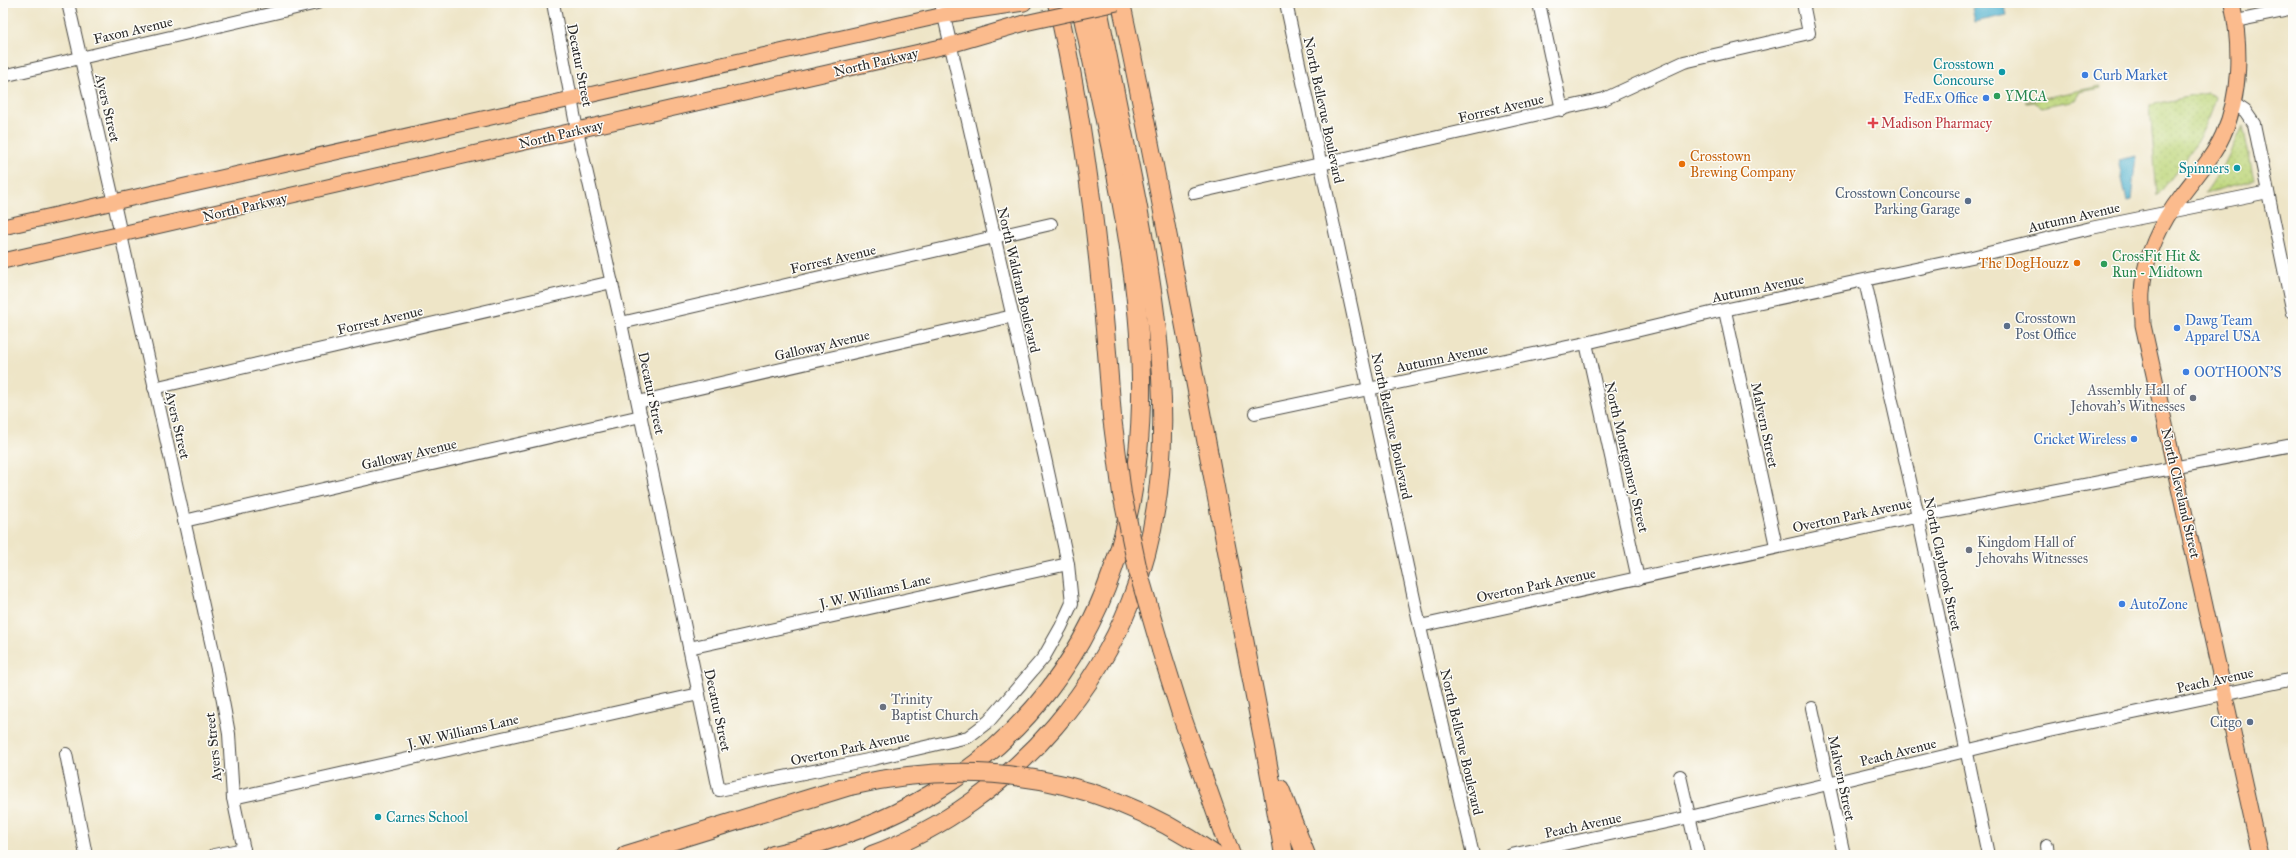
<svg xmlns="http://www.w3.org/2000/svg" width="2296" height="858" font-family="'IM FELL Great Primer',serif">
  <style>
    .grass { fill: url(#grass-dots); stroke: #748052 }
    .water { fill: #4fb1ce; stroke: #3d6e7c }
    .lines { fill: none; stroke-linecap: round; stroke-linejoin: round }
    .minor-casing { stroke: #484742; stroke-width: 14 }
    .major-casing { stroke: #484742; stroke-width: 17 }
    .highway-casing { stroke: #484742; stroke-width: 20 }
    .minor { stroke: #fff; stroke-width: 12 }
    .major { stroke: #fbbb8d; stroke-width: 15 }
    .highway { stroke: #fbbb8d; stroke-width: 18 }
    .major-bridge-casing { stroke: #484742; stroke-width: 17; stroke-linecap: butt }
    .highway-bridge-casing { stroke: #484742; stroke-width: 20; stroke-linecap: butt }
    .major-bridge { stroke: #fbbb8d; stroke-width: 15 }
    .highway-bridge { stroke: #fbbb8d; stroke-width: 18 }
    .culture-dot { fill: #0f9aa8; stroke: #fdfcf7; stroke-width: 1.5 }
    .shop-dot { fill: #3f7fe0; stroke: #fdfcf7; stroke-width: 1.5 }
    .leisure-dot { fill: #2e9e5b; stroke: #fdfcf7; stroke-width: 1.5 }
    .health-dot { fill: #e0444e; stroke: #fdfcf7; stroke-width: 1.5 }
    .food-dot { fill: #e8710a; stroke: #fdfcf7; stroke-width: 1.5 }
    .service-dot { fill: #5c6f8a; stroke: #fdfcf7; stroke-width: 1.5 }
    .worship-dot { fill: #6b7280; stroke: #fdfcf7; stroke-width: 1.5 }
    .labels { text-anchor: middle; stroke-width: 3; stroke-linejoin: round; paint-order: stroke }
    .street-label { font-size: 14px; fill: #2b2b2b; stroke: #fdfcf7 }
    .culture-label { font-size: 14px; fill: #0d838f; stroke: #fdfcf7; text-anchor: end }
    .shop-label { font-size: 14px; fill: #366cbe; stroke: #fdfcf7; text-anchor: start }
    .leisure-label { font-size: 14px; fill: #27864d; stroke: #fdfcf7; text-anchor: start }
    .health-label { font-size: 14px; fill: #be3a42; stroke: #fdfcf7; text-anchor: start }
    .food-label { font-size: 14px; fill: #c56008; stroke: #fdfcf7; text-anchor: start }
    .service-label { font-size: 14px; fill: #4e5e75; stroke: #fdfcf7; text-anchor: end }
    .worship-label { font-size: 14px; fill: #5b616d; stroke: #fdfcf7; text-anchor: start }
  </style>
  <defs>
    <pattern id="grass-dots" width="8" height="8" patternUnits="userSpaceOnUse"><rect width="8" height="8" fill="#bdd67a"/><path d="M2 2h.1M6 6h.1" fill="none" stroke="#a3b86a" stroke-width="1.8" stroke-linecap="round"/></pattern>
  </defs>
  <rect width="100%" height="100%" fill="#fdfcf7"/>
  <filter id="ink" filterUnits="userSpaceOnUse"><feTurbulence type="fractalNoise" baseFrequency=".025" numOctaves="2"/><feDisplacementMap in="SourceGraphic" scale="8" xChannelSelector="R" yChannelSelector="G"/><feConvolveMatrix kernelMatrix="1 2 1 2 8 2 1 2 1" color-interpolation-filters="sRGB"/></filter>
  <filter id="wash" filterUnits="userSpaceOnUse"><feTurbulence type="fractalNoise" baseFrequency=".012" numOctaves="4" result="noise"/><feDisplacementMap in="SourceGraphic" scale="16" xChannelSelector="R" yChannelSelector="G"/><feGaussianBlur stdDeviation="0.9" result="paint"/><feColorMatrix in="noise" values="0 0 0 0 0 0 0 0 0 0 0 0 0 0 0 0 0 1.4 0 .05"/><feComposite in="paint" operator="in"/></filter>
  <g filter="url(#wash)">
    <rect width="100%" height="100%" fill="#eee5c7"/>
    <g class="grass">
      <path d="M2100,86l1,2 -21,4 -5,8 -33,7 -8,-5 -7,1 -2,-1z"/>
      <path d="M2207,93l9,4c-11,39 -34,68 -59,99l-7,-91z"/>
      <path d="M2243,126l11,54 -49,13 18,-26z"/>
    </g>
    <g class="water">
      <path d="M1995,3h9l3,12 -32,7 -3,-14z"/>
      <path d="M2136,156l-5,45 -4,1 -9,-42z"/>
    </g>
  </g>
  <g filter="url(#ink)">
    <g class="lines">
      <defs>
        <g id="minor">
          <path d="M68,3l46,200 103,466 12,65 4,64 12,57"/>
          <path d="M553,3l24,127 44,193 98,467 154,-31 95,-22 21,-16 55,-64 17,-30 11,-24 -4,-39 -23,-106 -104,-455"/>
          <path d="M1286,3l136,633 51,219"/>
          <path d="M1539,3l23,107"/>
          <path d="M2236,21l57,-12"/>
          <path d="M3,76l314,-73"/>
          <path d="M2233,103l12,8 9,13 39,189"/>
          <path d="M1194,193l410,-94 80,-37 125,-29 -6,-30"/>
          <path d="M1865,281l53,235 70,339"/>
          <path d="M1725,311l51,235"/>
          <path d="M621,323l430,-99"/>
          <path d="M1586,343l52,236"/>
          <path d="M154,388l458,-106"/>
          <path d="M638,402l375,-86"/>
          <path d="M1255,413l331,-70 133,-32 253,-54 119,-29 177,-36"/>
          <path d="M184,521l457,-105"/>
          <path d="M1420,626l491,-108 382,-73"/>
          <path d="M689,648l379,-84"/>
          <path d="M1812,708l32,147"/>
          <path d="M66,754l20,101"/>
          <path d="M1680,776l18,79"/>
          <path d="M233,798l466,-104"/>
          <path d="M2047,845l1,10"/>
          <path d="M214,855l30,-6"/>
          <path d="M1511,855l179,-38 359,-86 244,-52"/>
        </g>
        <g id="major">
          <path d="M2232,3c9,42 9,92 -9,132 -10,22 -26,40 -41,60 -21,27 -38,62 -40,97 -1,11 1,22 1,33l117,530"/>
          <path d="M3,227l941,-212 80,-12"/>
          <path d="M3,261l947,-216 75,-22"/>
        </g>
        <g id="highway">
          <path d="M1057,3c31,136 45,275 55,414"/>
          <path d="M1121,3c34,159 63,319 93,479 23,125 49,248 70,373"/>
          <path d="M1161,650l21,67 49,138"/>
          <path d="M1280,789l26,66"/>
          <path d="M626,855l224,-69"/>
          <path d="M773,855c242,-53 372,-230 368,-476 -2,-127 -36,-252 -61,-376"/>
          <path d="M872,855c71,-26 134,-72 183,-129 137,-160 117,-343 80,-534 -13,-63 -25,-126 -38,-189"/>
        </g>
      </defs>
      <use href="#minor" class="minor-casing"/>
      <use href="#major" class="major-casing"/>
      <use href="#highway" class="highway-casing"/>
      <use href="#minor" class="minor"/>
      <use href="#major" class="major"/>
      <use href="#highway" class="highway"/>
      <defs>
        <path id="major-bridge" d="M1025,23l92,-20"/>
        <g id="highway-bridge">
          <path d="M1112,417l10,77 16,77 23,79"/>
          <path d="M850,786c131,-30 254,-9 365,69"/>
        </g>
      </defs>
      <use href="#major-bridge" class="major-bridge-casing"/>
      <use href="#highway-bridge" class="highway-bridge-casing"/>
      <use href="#major-bridge" class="major-bridge"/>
      <use href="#highway-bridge" class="highway-bridge"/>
    </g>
  </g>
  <g class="culture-dot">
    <circle cx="2002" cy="72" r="4"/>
    <circle cx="2237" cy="168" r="4"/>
    <circle cx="378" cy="817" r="4"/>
  </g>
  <g class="shop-dot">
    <circle cx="2085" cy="75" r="4"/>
    <circle cx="1986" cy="98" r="4"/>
    <circle cx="2177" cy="328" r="4"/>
    <circle cx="2186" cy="372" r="4"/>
    <circle cx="2134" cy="439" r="4"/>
    <circle cx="2122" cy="604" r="4"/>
  </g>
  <g class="leisure-dot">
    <circle cx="1997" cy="96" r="4"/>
    <circle cx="2104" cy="264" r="4"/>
  </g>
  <path class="health-dot" d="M1871 117h4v4h4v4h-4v4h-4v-4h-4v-4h4z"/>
  <g class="food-dot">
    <circle cx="1682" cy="164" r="4"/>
    <circle cx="2077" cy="263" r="4"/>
  </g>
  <g class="service-dot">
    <circle cx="1968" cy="201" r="4"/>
    <circle cx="2007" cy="326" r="4"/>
    <circle cx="2250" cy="722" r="4"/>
  </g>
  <g class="worship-dot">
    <circle cx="2193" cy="398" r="4"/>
    <circle cx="1969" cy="550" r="4"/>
    <circle cx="883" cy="707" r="4"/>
  </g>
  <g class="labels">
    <g class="street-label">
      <text transform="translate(133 30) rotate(-13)" y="5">Faxon Avenue</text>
      <text transform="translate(876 62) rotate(-13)" y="5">North Parkway</text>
      <text transform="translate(580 65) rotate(79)" y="5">Decatur Street</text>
      <text transform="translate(108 108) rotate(77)" y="5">Ayers Street</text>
      <text transform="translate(1501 108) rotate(-13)" y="5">Forrest Avenue</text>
      <text transform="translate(1324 110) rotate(78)" y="5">North Bellevue Boulevard</text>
      <text transform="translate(561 134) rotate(-13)" y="5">North Parkway</text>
      <text transform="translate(245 207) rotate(-13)" y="5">North Parkway</text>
      <text transform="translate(2074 217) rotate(-13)" y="5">Autumn Avenue</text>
      <text transform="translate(833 259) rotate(-13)" y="5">Forrest Avenue</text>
      <text transform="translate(1019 280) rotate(77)" y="5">North Waldran Boulevard</text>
      <text transform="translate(1758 288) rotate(-12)" y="5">Autumn Avenue</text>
      <text transform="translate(380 320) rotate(-13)" y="5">Forrest Avenue</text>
      <text transform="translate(822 345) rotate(-13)" y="5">Galloway Avenue</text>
      <text transform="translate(1442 358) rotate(-12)" y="5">Autumn Avenue</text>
      <text transform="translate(652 393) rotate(78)" y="5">Decatur Street</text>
      <text transform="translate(178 425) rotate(77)" y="5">Ayers Street</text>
      <text transform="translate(1765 425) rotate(78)" y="5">Malvern Street</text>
      <text transform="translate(1392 426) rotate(78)" y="5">North Bellevue Boulevard</text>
      <text transform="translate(409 454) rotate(-13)" y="5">Galloway Avenue</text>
      <text transform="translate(1627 457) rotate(77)" y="5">North Montgomery Street</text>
      <text transform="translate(2181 493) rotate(77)" y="5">North Cleveland Street</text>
      <text transform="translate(1852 515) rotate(-12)" y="5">Overton Park Avenue</text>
      <text transform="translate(1943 564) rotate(78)" y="5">North Claybrook Street</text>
      <text transform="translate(1536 585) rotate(-12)" y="5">Overton Park Avenue</text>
      <text transform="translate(875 591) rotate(-13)" y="5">J. W. Williams Lane</text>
      <text transform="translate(2215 680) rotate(-12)" y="5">Peach Avenue</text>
      <text transform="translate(718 710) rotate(78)" y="5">Decatur Street</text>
      <text transform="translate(463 731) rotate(-13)" y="5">J. W. Williams Lane</text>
      <text transform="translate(1462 742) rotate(77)" y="5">North Bellevue Boulevard</text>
      <text transform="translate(213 747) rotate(-96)" y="5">Ayers Street</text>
      <text transform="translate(850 748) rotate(-12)" y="5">Overton Park Avenue</text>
      <text transform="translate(1898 752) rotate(-14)" y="5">Peach Avenue</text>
      <text transform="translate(1842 778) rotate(78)" y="5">Malvern Street</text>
      <text transform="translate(1583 825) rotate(-12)" y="5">Peach Avenue</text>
    </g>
    <g class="culture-label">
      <text x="1994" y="69">Crosstown<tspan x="1994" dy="16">Concourse</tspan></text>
      <text x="2229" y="173">Spinners</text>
      <text x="386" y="822" text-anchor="start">Carnes School</text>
    </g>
    <g class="shop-label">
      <text x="2093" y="80">Curb Market</text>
      <text x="1978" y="103" text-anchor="end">FedEx Office</text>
      <text x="2185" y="325">Dawg Team<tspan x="2185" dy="16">Apparel USA</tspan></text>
      <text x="2194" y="377">OOTHOON'S</text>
      <text x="2126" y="444" text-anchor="end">Cricket Wireless</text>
      <text x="2130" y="609">AutoZone</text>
    </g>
    <g class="leisure-label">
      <text x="2005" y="101">YMCA</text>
      <text x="2112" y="261">CrossFit Hit &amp;<tspan x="2112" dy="16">Run - Midtown</tspan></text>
    </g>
    <g class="health-label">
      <text x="1881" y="128">Madison Pharmacy</text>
    </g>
    <g class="food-label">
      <text x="1690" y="161">Crosstown<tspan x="1690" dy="16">Brewing Company</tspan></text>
      <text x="2069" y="268" text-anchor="end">The DogHouzz</text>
    </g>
    <g class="service-label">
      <text x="1960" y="198">Crosstown Concourse<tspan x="1960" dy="16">Parking Garage</tspan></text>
      <text x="2015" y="323" text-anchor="start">Crosstown<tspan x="2015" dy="16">Post Office</tspan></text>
      <text x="2242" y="727">Citgo</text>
    </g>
    <g class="worship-label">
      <text x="2185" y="395" text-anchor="end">Assembly Hall of<tspan x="2185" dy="16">Jehovah's Witnesses</tspan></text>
      <text x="1977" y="547">Kingdom Hall of<tspan x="1977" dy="16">Jehovahs Witnesses</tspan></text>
      <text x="891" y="704">Trinity<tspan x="891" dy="16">Baptist Church</tspan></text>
    </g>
  </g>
  <rect width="2296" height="858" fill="none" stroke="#fdfcf7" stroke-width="16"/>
</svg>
